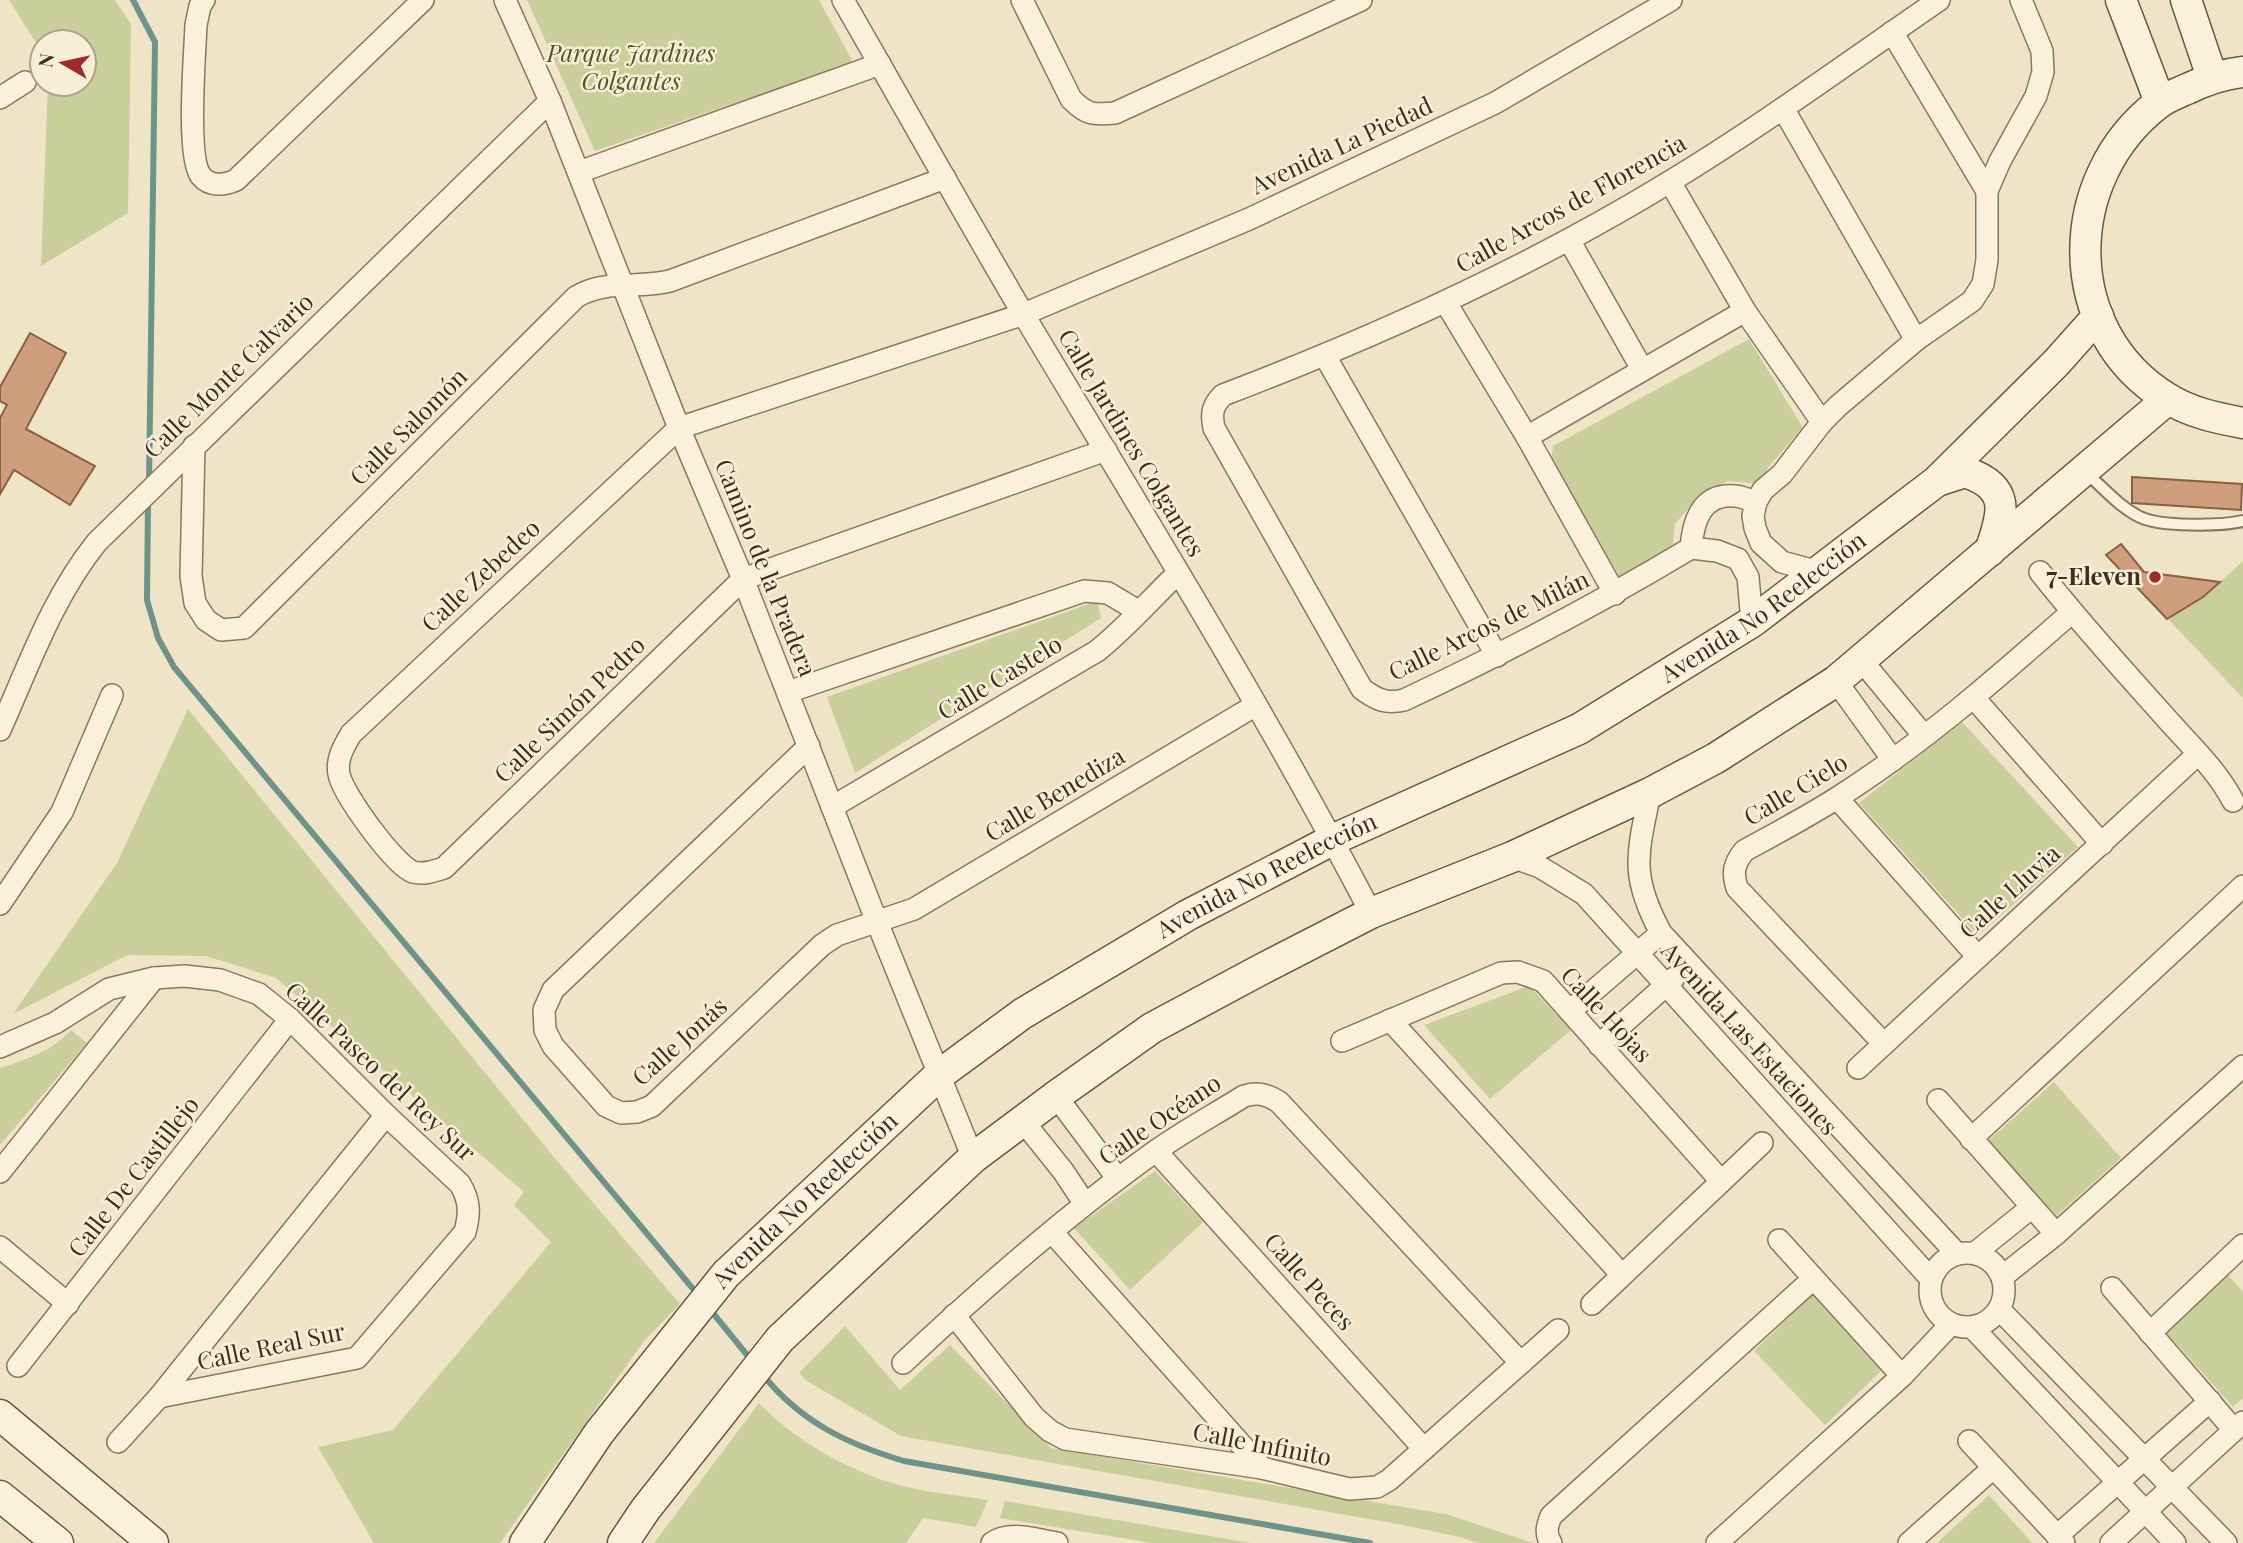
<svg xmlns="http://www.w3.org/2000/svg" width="2243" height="1543" font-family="'Playfair Display',serif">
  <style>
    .green { fill: #c9cf9b }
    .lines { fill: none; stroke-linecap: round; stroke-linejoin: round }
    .stream { stroke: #6f938a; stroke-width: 6 }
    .building { fill: #cf9f7d; stroke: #8d5f41; stroke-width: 2 }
    .service-casing { stroke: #8d765c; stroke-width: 14 }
    .minor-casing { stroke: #8d765c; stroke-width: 24 }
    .secondary-casing { stroke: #6f573f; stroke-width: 33 }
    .service { stroke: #faf1dc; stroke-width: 10 }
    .minor { stroke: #faf1dc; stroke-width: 21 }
    .secondary { stroke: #faf1dc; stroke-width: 30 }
    .poi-dot { fill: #9e2a2b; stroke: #f7eed8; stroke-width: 2.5 }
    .labels { text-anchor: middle; stroke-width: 5; stroke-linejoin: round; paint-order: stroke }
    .park-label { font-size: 24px; font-style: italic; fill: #4d5a26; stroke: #f7eed8 }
    .street-label { font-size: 24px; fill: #3d2e20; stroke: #f7eed8 }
    .poi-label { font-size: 24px; font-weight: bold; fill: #3d2e20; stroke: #f7eed8; text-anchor: end }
  </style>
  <rect width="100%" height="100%" fill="#f0e4c8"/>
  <g class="green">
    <path d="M9,0h106l16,24 -3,189 -87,53 7,-182h36v-42h-42v10z"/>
    <path d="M527,0h292l34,62 -258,89z"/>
    <path d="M1749,339l54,89 -34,38 -9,18 -32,-3 -34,21 -19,22 -3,27 -52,27 -69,-117 2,-15z"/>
    <path d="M2243,561v137l-75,-79 35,-22z"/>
    <path d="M1097,601l4,17 -246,155 -28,-76z"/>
    <path d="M188,709l365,447 127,148 -36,37 -144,202h-126l-56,-96 75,-17 158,-188 -37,-37 10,-13 -248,-214 -70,-22 -79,-1 -114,59 104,-151z"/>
    <path d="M1962,722l116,125 -100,89 -119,-133z"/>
    <path d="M1529,986l42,44 -81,69 -66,-74z"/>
    <path d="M71,1030l16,13 -87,102v-77c25,-8 53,-17 71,-38z"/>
    <path d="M2054,1082l67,76 -65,58 -67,-76z"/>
    <path d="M1155,1171l48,51 -73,68 -56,-62z"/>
    <path d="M2228,1275l15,17v106l-10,9 -67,-75z"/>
    <path d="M1813,1294l71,74 -59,57 -71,-74z"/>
    <path d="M845,1326l55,64 50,-45 101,103 395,66 87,29h-55l-18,-6 -57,-12 -502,-89 -94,-55 -8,-8z"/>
    <path d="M759,1403c31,32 71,57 113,73 36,15 78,18 116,24l-12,27 -53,-9 -17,25h-252z"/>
    <path d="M1989,1495l43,48h-95z"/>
    <path d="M1005,1501l246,42h-99l-152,-25z"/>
  </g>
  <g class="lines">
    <g class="stream">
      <path d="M133,0l22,42 -6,442"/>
      <path d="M148,501l-1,99 11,38 16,29 525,629"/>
      <path d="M708,1307l44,54"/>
      <path d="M763,1375c38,47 84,69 141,86l466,82"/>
    </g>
  </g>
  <g class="building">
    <path d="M30,333l36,20 -40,76 69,37 -25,39 -56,-35 -14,24v-76l7,-13 -7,-4v-14z"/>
    <path d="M2132,477l110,7 -1,26 -109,-7z"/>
    <path d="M2121,544l23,28 76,10 -17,15 -36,22 -61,-64z"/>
  </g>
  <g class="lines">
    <defs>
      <path id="service" d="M2085,472c18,15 34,35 55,45 20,10 81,9 103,4"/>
      <g id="minor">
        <path d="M204,0l-4,6 -4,19c-1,28 -10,132 5,151 9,11 24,9 35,4l187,-180"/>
        <path d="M505,0l45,101 129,327 64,151 134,343 96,236"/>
        <path d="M843,0c61,106 120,212 182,317 118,197 240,393 346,596"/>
        <path d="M1022,0l49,99c16,16 22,16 44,14l246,-113"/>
        <path d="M1892,32l95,159"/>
        <path d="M0,98l25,-16"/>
        <path d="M1784,110l132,230"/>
        <path d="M579,172l301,-108"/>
        <path d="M1670,182l75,129 77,111"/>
        <path d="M1569,240l73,129"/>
        <path d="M1446,303l81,134 88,157"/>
        <path d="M1325,356l172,300"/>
        <path d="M1527,437l218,-126"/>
        <path d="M194,446l-3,130 4,27 11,17 15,10 23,-2 332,-331c29,-18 62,-8 94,-16l275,-103"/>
        <path d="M1106,450l-363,129 -299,289c-10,3 -20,7 -31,4 -18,-6 -71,-79 -74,-98 -3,-15 5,-28 12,-40l328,-306 345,-114 225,-95 246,-116 176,-103"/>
        <path d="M1691,548c-93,56 -189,106 -287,152 -18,4 -27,0 -42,-11l-148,-261c-3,-14 -2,-22 9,-33 155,-59 306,-127 448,-214 92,-56 179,-120 268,-181"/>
        <path d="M1691,548l26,3 21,8 10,18 4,45"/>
        <path d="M1691,548c2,-26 10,-55 44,-52 6,0 14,4 21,6"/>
        <path d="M1819,572l-37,-10 -21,-19 -6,-15 -2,-12 3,-14 7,-12 19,-16 40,-52 16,-16 78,-66 56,-39 11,-17 4,-24v-69l13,-30 36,-65 7,-24 -1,-21 -21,-51"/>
        <path d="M2040,572c40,51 83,98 126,146 23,26 51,52 67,83"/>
        <path d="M1862,661l62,75"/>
        <path d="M1836,681l57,79"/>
        <path d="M788,692l296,-101 24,2 30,18"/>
        <path d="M1974,698l128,146"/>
        <path d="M0,730c29,-65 52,-132 97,-188l453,-441"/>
        <path d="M809,746l-256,244 -9,20 1,20 8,16 53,60 15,7 16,-1 15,-6 170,-161 15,-10 77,-26 342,-204"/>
        <path d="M1650,793c-13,62 -20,83 11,140l296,321"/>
        <path d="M1837,798l141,159"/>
        <path d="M832,807l265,-156c29,-23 54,-52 81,-78"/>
        <path d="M1512,857l28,10 44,27 347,385"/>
        <path d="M0,904l62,-92 50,-117"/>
        <path d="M1570,1011l91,-78"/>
        <path d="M1390,1020l232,255"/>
        <path d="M1342,1041l159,-68 17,-1 25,9 178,200"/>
        <path d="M1884,1044l-147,-156c-5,-16 -3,-24 7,-37 31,-17 63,-34 93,-53 85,-54 160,-120 235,-186"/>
        <path d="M1599,1045l75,-67"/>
        <path d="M0,1047l55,-24 54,-34 45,-11 31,-2 35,4 39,14 31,25 96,96 74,69c10,17 10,29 5,48l-108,126 -198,39"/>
        <path d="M1858,1068l340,-314"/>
        <path d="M1056,1096l62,83"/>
        <path d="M1938,1100l118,134"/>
        <path d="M1023,1121l40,50 22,33"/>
        <path d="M1971,1139l272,-253"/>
        <path d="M1156,1151l268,298"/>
        <path d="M0,1172l154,-194"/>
        <path d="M1052,1232l210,236"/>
        <path d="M1779,1240l123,136"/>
        <path d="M0,1247l68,57"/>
        <circle cx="1967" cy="1290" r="37"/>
        <path d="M1975,1253l57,-46"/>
        <path d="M2002,1277l54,-43 187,-168"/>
        <path d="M2112,1288l122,142"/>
        <path d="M1592,1304l170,-161"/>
        <path d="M1999,1309l227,234"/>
        <path d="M954,1315l80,102 16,14 15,8 197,29 87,21 28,-2 12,-7 169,-150"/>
        <path d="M1972,1327l203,216"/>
        <path d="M2150,1333l93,-88"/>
        <path d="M903,1363c79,-74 162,-147 250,-210 29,-21 61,-38 91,-57 14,-4 22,-2 35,6l242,261"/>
        <path d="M18,1366l272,-347"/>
        <path d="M1969,1441l95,102"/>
        <path d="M118,1442l41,-45 227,-282"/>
        <path d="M2057,1536l153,-135"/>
        <path d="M992,1543c18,-13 44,-3 65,0"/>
        <path d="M1551,1543c-6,-9 -4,-17 0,-27l262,-237"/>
        <path d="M1717,1543l185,-167 49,-52"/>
        <path d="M1909,1543l84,-75"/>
        <path d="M2111,1543l132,-121"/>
      </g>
      <g id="secondary">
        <path d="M2121,0l39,102"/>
        <path d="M2186,0l26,77"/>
        <path d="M2243,72c-20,2 -37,8 -56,17 -9,4 -20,8 -28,14 -99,75 -100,229 8,295 24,15 50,20 76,25"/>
        <path d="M1937,481l28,-9c46,15 39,40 25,79"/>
        <path d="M0,1415l153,128"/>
        <path d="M0,1496l58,47"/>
        <path id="s1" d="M525,1543l74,-110 127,-159 213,-199 83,-61 166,-99 144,-75 247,-111 173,-107 185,-141 119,-118 42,-47"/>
        <path d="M623,1543l22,-33 135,-171 193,-181 83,-62 96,-68 110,-59 109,-56 141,-56 138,-64 66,-35 120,-77 332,-282"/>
      </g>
    </defs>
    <use href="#service" class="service-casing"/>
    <use href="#minor" class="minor-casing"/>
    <use href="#secondary" class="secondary-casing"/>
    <use href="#service" class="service"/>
    <use href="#minor" class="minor"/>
    <use href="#secondary" class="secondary"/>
  </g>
  <circle class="poi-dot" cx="2155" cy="577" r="7"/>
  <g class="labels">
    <g class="park-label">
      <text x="631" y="62">Parque Jardines<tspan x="631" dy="28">Colgantes</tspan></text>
    </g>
    <g class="street-label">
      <text transform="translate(1342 146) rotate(-25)" y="8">Avenida La Piedad</text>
      <text transform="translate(1571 204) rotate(-29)" y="8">Calle Arcos de Florencia</text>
      <text transform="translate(229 376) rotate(-44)" y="8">Calle Monte Calvario</text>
      <text transform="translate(409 427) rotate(-45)" y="8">Calle Salomón</text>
      <text transform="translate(1131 443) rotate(59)" y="8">Calle Jardines Colgantes</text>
      <text transform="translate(765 568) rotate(68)" y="8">Camino de la Pradera</text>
      <text transform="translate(481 576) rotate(-43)" y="8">Calle Zebedeo</text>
      <text dy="8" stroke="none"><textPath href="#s1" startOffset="1578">Avenida No Reelección</textPath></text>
      <text transform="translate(1489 626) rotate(-26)" y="8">Calle Arcos de Milán</text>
      <text transform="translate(1000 678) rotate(-31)" y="8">Calle Castelo</text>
      <text transform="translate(570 710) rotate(-44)" y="8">Calle Simón Pedro</text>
      <text transform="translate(1796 790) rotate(-31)" y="8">Calle Cielo</text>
      <text transform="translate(1055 795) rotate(-31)" y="8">Calle Benediza</text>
      <text dy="8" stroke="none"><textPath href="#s1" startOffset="1012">Avenida No Reelección</textPath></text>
      <text transform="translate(2010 892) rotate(-42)" y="8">Calle Lluvia</text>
      <text transform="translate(1606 1015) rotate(47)" y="8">Calle Hojas</text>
      <text transform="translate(1749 1039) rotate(48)" y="8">Avenida Las Estaciones</text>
      <text transform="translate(680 1042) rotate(-42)" y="8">Calle Jonás</text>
      <text transform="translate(380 1072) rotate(43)" y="8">Calle Paseo del Rey Sur</text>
      <text transform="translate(1160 1120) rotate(-34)" y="8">Calle Océano</text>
      <text transform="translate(134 1177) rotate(-52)" y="8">Calle De Castillejo</text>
      <text dy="8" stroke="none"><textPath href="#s1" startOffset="444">Avenida No Reelección</textPath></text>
      <text transform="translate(1309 1282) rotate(48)" y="8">Calle Peces</text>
      <text transform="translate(271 1347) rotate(-12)" y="8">Calle Real Sur</text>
      <text transform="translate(1262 1445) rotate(11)" y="8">Calle Infinito</text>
    </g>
    <g class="poi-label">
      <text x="2141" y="585">7-Eleven</text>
    </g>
  </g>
  <g transform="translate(63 63) rotate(279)"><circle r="33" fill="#f7eed8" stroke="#ada18e" stroke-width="2"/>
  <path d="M0-5L12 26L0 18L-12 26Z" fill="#9e2a2b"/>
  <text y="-10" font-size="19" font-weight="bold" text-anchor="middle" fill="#3d2e20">N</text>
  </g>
</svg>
